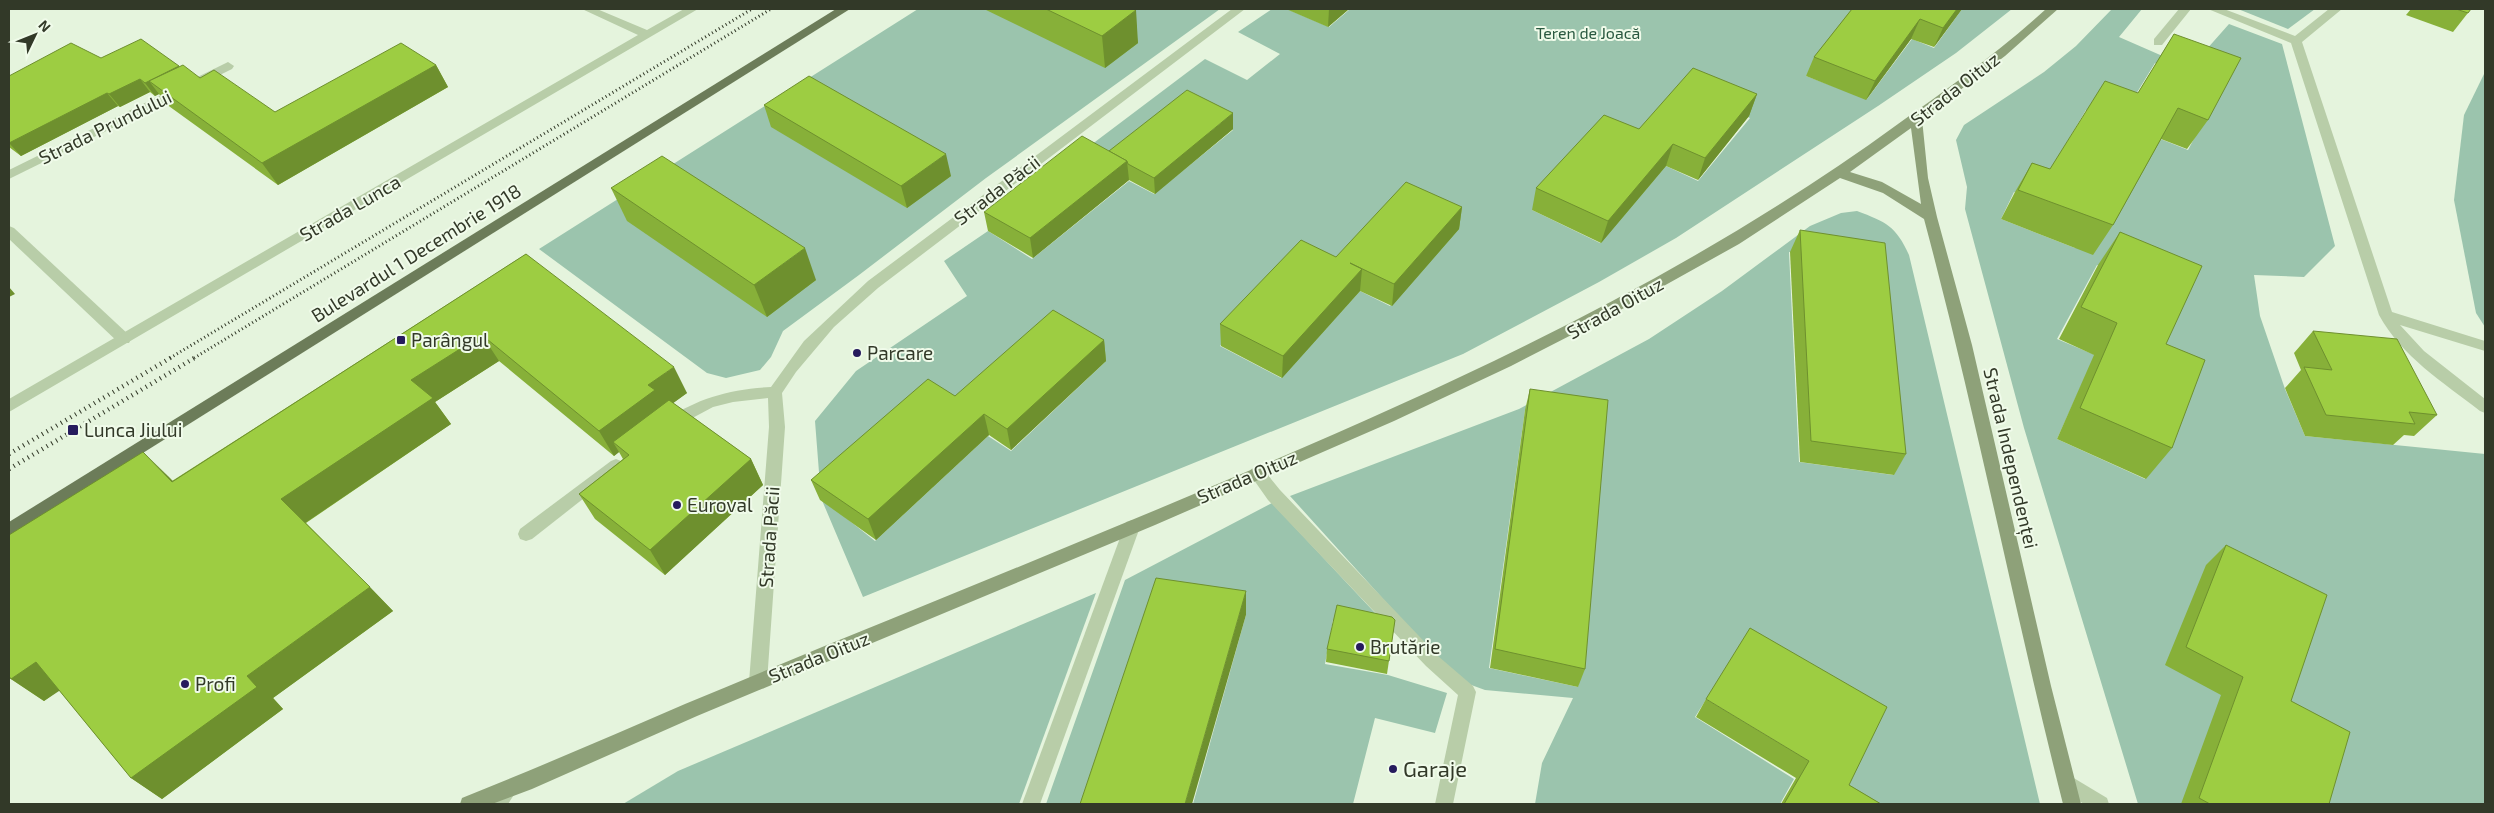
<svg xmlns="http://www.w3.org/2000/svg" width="2494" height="813" font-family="'Exo 2',sans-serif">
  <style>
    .green { fill: #9bc4ad; fill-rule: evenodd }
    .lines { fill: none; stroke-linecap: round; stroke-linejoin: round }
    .lane { fill: #b8cda8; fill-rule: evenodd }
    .street { fill: #b8cda8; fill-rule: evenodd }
    .secondary { fill: #8ea179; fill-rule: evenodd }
    .primary { fill: #6c7c59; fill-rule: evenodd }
    .rail-far1 { stroke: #323928; stroke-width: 3; stroke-dasharray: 1 3; stroke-linecap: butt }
    .rail { stroke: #323928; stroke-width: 4.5; stroke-dasharray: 1 4.5; stroke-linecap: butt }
    .wall { fill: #87b039 }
    .shaded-wall { fill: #6e902e }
    .building { fill: #9dcd42; stroke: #6e902e }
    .poi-dot { fill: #261b5d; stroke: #f0fbea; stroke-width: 2 }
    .labels { text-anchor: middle; stroke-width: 4; stroke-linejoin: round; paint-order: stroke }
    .far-park-label { font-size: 16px; fill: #2a5940; stroke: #f0fbea }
    .street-label { font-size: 19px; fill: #323928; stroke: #f0fbea }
    .poi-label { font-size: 19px; fill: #323928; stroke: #f0fbea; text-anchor: start }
    .near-poi-label { font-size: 22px; fill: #323928; stroke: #f0fbea; text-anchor: start }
  </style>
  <rect width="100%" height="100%" fill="#e5f4dd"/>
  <g class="green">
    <path d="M918,9h302l-234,169 -127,97 -76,56 -12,26 -11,13 -34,8 -19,-5 -168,-124z"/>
    <path d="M1272,9h15l42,18 21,-18h544l-41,8 -47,59 61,23 45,-60 22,9 28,-39h50l-56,44 -78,53 -202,132 -77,44 -136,72 -600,243 -42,-99 -6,-77 41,-50 111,-75 -23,-35 44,-30 44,28 97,-78 25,13 79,-64 -45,-24 -79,62 -30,-14 126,-95 42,21 33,-26 -42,-22zM1686,90l64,28 -52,63 -32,-15 -66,77 -68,-33 102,-58zM1457,228l-67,78 -30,-15 -79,87 -61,-32 80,-84 34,16zM1105,362l-94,89 -23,-15 -113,105 -54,-43 140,-81z"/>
    <path d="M2112,9h30l-23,28 71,31 39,-44 53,20 53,202 -31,31 -50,-2 6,41 25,73 20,47 180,18v350h-347l-114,-376 -59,-219 2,-22 -11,-47 8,-15 80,-53 32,-26zM2155,63l66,25 -33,62 -30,-12 -113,41 41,-69 33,12zM2014,192l74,28 -13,28 -74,-29zM2097,265l81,32 -37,78 39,16 -35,88 -88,-40 38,-84 -38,-16z"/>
    <path d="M2238,9h77l-27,20z"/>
    <path d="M2485,72v255l-9,-14 -22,-113 10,-85z"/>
    <path d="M1857,211c29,11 39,15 52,44l131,549h-199l-102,-157 -44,70 99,62 -14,25h-245l7,-41 31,-65 -88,-8 -22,-8 -32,-30 -141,-156 229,-87 130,-70 73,-48 88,-65 31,-13zM1789,252l85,12 19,211 -94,-13zM1525,410l76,11 -23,266 -89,-19z"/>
    <path d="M1272,503l119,127 -58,-10 -8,44 63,11 59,18 -12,40 -60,-15 -22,86h-160l53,-189 -89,-14 -66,203h-45l79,-224z"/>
    <path d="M1096,593l-77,211h-396l55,-33z"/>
  </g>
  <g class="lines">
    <g class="lane">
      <path d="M2179,9h12l-29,36h-8v-6z"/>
      <path d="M2208,9h16l71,27 34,-27h13l-40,33 90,270 93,29v10l-85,-26 24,26 61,48v14l-5,-2c-37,-29 -78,-54 -101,-96l-88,-272z"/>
      <path d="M228,62l6,4 -2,3 -223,110v-9z"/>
      <path d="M9,226l5,2 115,107 2,4 -2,4h-10l-110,-104z"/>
      <path d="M1257,467l6,2 17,21 158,166 35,30 3,6 -23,112h-18l23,-109 -32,-29 -158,-166 -19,-27 2,-4z"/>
      <path d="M2067,774l40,24 2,6h-25l-23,-15 -3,-6 3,-6z"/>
    </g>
    <g class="street">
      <path d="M582,9h15l50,21 37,-21h14l-689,403v-13l629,-364z"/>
      <path d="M1232,9h13l-367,279 -44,39 -38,45 -14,21 3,34 -18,255 -3,6 -6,2 -6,-2 -3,-6 20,-255 -1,-29 -35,4 -20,5 -43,23 -5,-2 -3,-4 3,-4c33,-22 66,-31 106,-33l33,-46 64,-60z"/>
      <path d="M616,459l5,2 3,4 -3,4 -89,70 -6,2 -6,-2 -2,-5 2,-5 91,-68z"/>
      <path d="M1132,520l6,2 2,5 -100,277h-18l102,-277 2,-5z"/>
      <path d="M508,781l7,3 2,6 -9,14h-21l14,-20z"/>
    </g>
    <path class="secondary" d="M2046,9h12l-53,47 -83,63 6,59 9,39 35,128 79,341 30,118h-18c-49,-194 -87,-391 -139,-585l-41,-26 -43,-15 -101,66 -113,63 -115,59 -117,55 -239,104 -458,191 -165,73 -40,15h-32l2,-6c75,-30 149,-62 223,-94 131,-55 264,-108 396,-163 283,-117 568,-235 817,-417 51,-36 102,-73 148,-115zM1911,128l10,76 -39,-22 -32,-10z"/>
    <path class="primary" d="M836,9h14l-841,528v-15z"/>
    <g class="rail-far1">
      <path d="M170,358l582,-349"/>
      <path d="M194,358l577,-349"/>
    </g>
    <g class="rail">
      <path d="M9,454l163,-97"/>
      <path d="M9,469l187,-112"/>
    </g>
  </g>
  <g class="wall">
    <path d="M984,9h148l6,34 -33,25z"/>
    <path d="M1286,9h63l-21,18z"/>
    <path d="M1852,9h110l-28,38 -23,-8 -45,61 -60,-24 8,-19z"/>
    <path d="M2411,9h60l-18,23 -47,-17z"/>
    <path d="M2174,34l34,86 -21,29 -26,-10 -48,86 -20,30 -92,-36 14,-27 17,-29 18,6 88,-76z"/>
    <path d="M101,58l78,9 21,11 75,34 161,-47 12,22 -170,98 -112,-81 -7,-10 -4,2 -5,-4 -30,15 -2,-1 -97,50 -12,-9v-71z"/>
    <path d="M1757,94l-8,22 -51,64 -32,-14 -65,77 -69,-33 4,-22 103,-59z"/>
    <path d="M764,105l187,71 -44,32 -136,-81z"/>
    <path d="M1233,129l-78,65 -26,-14 -96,78 -45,-27 -4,-19 125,-61z"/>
    <path d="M611,188l205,92 -49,37 -140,-96z"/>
    <path d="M1462,207l-3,22 -67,77 -32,-15 -78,87 -61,-32 -1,-22 116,-67z"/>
    <path d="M1800,230l106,224 -12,21 -94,-13 -10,-210z"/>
    <path d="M2120,232l46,112 6,104 -26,31 -89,-40 37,-84 -35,-16 39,-74z"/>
    <path d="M526,254l161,139 -14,10 78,56 12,26 -98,90 -70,-56 -16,-25 44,-35 -4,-7 -5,4 -115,-95 -64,41 16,22 -145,99 87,88 -120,87 10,11 -121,90 -31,-21 -72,-88 -15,11 -33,-22 161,-198z"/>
    <path d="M2313,331l124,84 -23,21 -10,-1 -11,10 -88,-9 -20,-48 16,-18 -7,-17z"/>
    <path d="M1104,340l2,21 -95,89 -22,-15 -113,105 -56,-40 -9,-20 144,-84z"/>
    <path d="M1530,389l55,280 -7,18 -88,-19 35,-258z"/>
    <path d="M2226,545l65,156 38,103h-148l40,-109 -56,-30 41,-100z"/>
    <path d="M1395,620l-8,54 -61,-12 1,-13z"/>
    <path d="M1706,699l175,105h-100l15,-26 -100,-61z"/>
  </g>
  <g class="shaded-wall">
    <path d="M1329,9h20l-21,18z"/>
    <path d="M1957,9h5l-28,38 9,-19z"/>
    <path d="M1136,10l2,33 -33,25 -3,-32z"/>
    <path d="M1920,19l-9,20 -45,61 9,-19z"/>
    <path d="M436,65l12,22 -170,98 -16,-22z"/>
    <path d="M179,66l9,13 -39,2 10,13 -4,2 -10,-13z"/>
    <path d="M140,79l10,13 -30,15 -11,-13z"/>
    <path d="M107,93l11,13 -97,50 -12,-13z"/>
    <path d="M1757,94l-8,22 -51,64 7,-22z"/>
    <path d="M1233,113v16l-78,65 -1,-16z"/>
    <path d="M1673,144l-7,22 -65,77 7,-22z"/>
    <path d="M946,154l5,22 -44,32 -6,-22z"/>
    <path d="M1127,161l2,19 -96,78 -3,-20z"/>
    <path d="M1462,207l-3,22 -67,77 2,-22z"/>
    <path d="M805,248l11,32 -49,37 -13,-32z"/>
    <path d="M1362,269l-2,22 -78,87 1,-22z"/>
    <path d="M9,287l6,7 -6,3z"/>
    <path d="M482,335l17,26 -64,41 16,22 -146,99 -24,-24 130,-119z"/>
    <path d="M1104,340l2,21 -95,89 -4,-21z"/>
    <path d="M674,367l13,26 -22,16 -52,33 6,10 -5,4 -15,-25 49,-46z"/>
    <path d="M984,414l5,21 -113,105 -8,-21z"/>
    <path d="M143,452l26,25 28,29 -25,-24z"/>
    <path d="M751,459l12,26 -98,90 -15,-25z"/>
    <path d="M370,587l23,24 -120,87 10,11 -121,90 -31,-21 116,-102z"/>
    <path d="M1246,591v24l-54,189h-7z"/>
    <path d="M36,662l32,23 -24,16 -33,-22z"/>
  </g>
  <g class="building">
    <path d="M1046,9h86l4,1 -34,26z"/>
    <path d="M1852,9h105l-14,19 -23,-9 -45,62 -61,-24z"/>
    <path d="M2456,9h15l-3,4z"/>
    <path d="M2174,34l67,24 -33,62 -30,-12 -65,117 -95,-35 14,-27 18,6 55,-88 33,12z"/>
    <path d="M141,39l38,27 -34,17 -5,-4 -31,15 -2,-1 -98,50v-67l62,-33 30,15z"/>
    <path d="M401,43l35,22 -174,98 -113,-82 34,-16 17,13 14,-8 61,42z"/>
    <path d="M1693,68l64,26 -52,64 -32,-14 -65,77 -72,-33 68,-73 35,14z"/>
    <path d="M809,76l137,78 -45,32 -137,-81z"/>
    <path d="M1187,90l46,23 -79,65 -26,-14 -1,-3 -18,-10z"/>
    <path d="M1082,136l45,25 -97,77 -46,-26z"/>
    <path d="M662,156l143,92 -51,37 -143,-97z"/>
    <path d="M1406,182l56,25 -68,77 -44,-21 12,6 -79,87 -63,-32 81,-84 35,17z"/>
    <path d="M1800,230l85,13 21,211 -95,-13z"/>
    <path d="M2120,232l82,34 -36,78 39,16 -33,88 -92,-40 37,-85 -36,-16z"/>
    <path d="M526,254l148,113 -26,18 7,5 -56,41 -117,-96 -71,45 22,18 -152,101 89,88 -123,89 10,11 -126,91 -95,-116 -25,17 -2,-3v-141l134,-83 29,30z"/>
    <path d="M1053,310l51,30 -97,89 -23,-15 -116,105 -57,-39 117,-101 27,17z"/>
    <path d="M2313,331l84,8 40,76 -28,-3 6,12 -89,-9 -22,-48 28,3z"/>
    <path d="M1530,389l78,11 -23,269 -90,-20z"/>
    <path d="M669,400l82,59 -101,91 -71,-56 50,-39 -16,-13z"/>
    <path d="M2226,545l101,50 -36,106 59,31 -21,72h-119l-11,-6 44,-121 -57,-30z"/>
    <path d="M1156,578l90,13 -61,213h-105z"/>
    <path d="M1337,605l55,12 3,3 -6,41 -62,-12z"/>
    <path d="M1750,628l137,79 -38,78 32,19h-97l25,-43 -103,-62z"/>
  </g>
  <g class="poi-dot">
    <rect x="396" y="335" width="10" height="10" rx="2.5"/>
    <circle cx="857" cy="353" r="5"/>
    <rect x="67" y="424" width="12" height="12" rx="2.5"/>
    <circle cx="677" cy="505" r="5"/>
    <circle cx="1360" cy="647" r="5"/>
    <circle cx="185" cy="684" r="5"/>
    <circle cx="1393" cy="769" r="5"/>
  </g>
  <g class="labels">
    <g class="far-park-label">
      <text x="1588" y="39">Teren de Joacă</text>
    </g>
    <g class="street-label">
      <text transform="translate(1955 89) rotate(-38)" y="7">Strada Oituz</text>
      <text transform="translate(105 127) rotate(-26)" y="7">Strada Prundului</text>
      <text transform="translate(997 190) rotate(-37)" y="7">Strada Păcii</text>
      <text transform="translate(350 208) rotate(-30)" y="7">Strada Lunca</text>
      <text transform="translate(416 253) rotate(-32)" y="7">Bulevardul 1 Decembrie 1918</text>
      <text transform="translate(1615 308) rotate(-29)" y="7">Strada Oituz</text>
      <text transform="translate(2011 458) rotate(77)" y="7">Strada Independenței</text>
      <text transform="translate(1247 477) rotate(-23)" y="7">Strada Oituz</text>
      <text transform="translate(769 537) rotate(-86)" y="7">Strada Păcii</text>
      <text transform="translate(819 657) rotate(-22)" y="7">Strada Oituz</text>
    </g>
    <g class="poi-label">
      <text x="411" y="347">Parângul</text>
      <text x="867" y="360">Parcare</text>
      <text x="84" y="437">Lunca Jiului</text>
      <text x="687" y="512">Euroval</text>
      <text x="1370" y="654">Brutărie</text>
      <text x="195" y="691">Profi</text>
    </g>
    <g class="near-poi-label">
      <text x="1403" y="777">Garaje</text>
    </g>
  </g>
  <rect width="2494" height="813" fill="none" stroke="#323928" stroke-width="20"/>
  <g transform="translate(35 35) rotate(47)" stroke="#f0fbea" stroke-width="4" paint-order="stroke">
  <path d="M0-4L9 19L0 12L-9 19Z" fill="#323928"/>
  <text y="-8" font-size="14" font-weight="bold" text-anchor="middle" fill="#323928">N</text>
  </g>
</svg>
